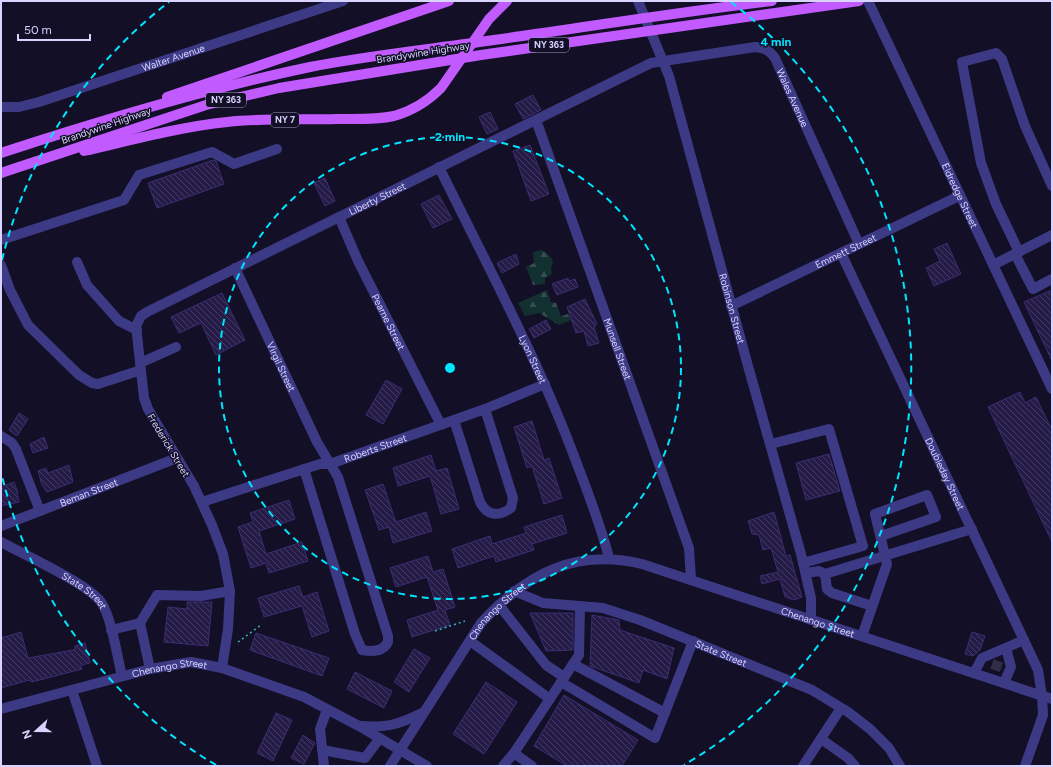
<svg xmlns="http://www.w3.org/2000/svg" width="1053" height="767" font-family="Figtree,sans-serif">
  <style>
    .forest { fill: url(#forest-firs) }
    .building { fill: url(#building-back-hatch); stroke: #3b2d73 }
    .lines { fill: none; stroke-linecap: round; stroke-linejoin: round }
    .minor-tunnel { stroke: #312d47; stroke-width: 10; stroke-dasharray: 10 5; stroke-linecap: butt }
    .path { stroke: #2fb8b0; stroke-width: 1.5; stroke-dasharray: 2 3; stroke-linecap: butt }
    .minor { stroke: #3d3a85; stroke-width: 10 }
    .major { stroke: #c25bff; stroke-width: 10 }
    .ring { fill: none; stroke: #00e5ff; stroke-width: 2; stroke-dasharray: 7 5 }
    .labels { text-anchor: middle; stroke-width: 3; stroke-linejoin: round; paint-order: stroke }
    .shield { fill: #130f26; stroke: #9e99be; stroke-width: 1 }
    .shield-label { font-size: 9px; font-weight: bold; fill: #d9d4ff }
    .street-label { font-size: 10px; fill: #d9d4ff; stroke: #130f26 }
    .centre { fill: #00e5ff; stroke: #130f26; stroke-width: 2 }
    .ring-label { font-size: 12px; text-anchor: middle; font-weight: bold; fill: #00e5ff; stroke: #130f26; stroke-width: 3; stroke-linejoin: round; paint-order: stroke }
  </style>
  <defs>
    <pattern id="forest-firs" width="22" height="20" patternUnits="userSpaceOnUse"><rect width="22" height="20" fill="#12302f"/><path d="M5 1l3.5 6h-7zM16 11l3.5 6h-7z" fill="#344d4e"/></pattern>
    <pattern id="building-back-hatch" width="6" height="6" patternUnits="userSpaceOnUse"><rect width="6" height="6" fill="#241b47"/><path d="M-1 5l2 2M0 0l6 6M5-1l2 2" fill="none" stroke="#433b63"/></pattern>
  </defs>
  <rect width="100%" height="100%" fill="#130f26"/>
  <g class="forest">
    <path d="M542,250l7,5 4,6 -2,8 1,5 -7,4v6l-12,1 -7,-18 8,-4 -1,-11z"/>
    <path d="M547,290l4,12 5,1 5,13 7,-2 3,6 -12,5 -20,-12 -14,3 -7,-13z"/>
  </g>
  <g class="building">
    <path d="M533,95l8,15 -18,9 -8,-15z"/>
    <path d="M490,112l8,17 -11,5 -8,-17z"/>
    <path d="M530,145l19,49 -18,7 -18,-50z"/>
    <path d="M213,160l3,1 8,23 -67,24 -9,-25z"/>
    <path d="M325,178l10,23 -10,5 -11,-23z"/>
    <path d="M439,195l13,24 -19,9 -12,-24z"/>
    <path d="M947,243l14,31 -27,12 -8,-18 14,-7 -6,-12z"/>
    <path d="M516,254l3,10 -17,9 -5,-10z"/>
    <path d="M568,278l1,3 6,-2 3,8 -21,8 -5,-11z"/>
    <path d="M1052,290v71l-28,-59z"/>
    <path d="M222,293l23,47 -29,15 -15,-32 -22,10 -8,-16z"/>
    <path d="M585,299l12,25 -3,3 5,16 -11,3 -4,-15 -8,2 -9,-26z"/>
    <path d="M546,320l5,9 -17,9 -5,-9z"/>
    <path d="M386,380l16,9 -19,35 -17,-9z"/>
    <path d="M1020,392l5,11 11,-6 14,29 2,-1v117l-64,-135z"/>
    <path d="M19,413l9,6 -11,17 -8,-6z"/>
    <path d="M532,421l12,39 5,-2 13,40 -18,6 -12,-38 -5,2 -13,-41z"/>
    <path d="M44,437l4,11 -15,5 -3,-9z"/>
    <path d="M829,454l11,37 -34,9 -10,-37z"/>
    <path d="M431,455l5,16 11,-3 12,41 -18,5 -11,-38 -32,10 -5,-18z"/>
    <path d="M69,465l4,17 -26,10 -5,-7 -4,-14 8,-3 2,5z"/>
    <path d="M14,482l4,11h-1l2,9 -18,4v-19z"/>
    <path d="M383,484l13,38 30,-10 6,19 -39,12 -4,-16 -10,3 -14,-40z"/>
    <path d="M289,500l6,19 -36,12 7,23 36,-12 6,19 -39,12 -3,-10 -15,5 -13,-41 15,-5 -3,-9z"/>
    <path d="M774,512l12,44 4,-1 12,42 -8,3 -9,-3 -5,-18 -18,5 -2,-8 18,-4 -7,-24 -8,2 -4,-15 -7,-1 -4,-13z"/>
    <path d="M562,515l5,18 -35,11 2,6 -38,12 -2,-6 -36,12 -6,-19 38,-13 2,8 34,-11 -2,-6z"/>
    <path d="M428,556l5,16 10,-3 12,38 -10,3 5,15 -38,12 -5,-17 31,-10 -11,-33 -31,10 -6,-19z"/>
    <path d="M299,586l4,11 14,-5 12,39 -17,6 -10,-31 -38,11 -6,-19z"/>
    <path d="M187,602h25l-4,44 -44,-4 4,-35 19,2z"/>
    <path d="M530,613h43v37l-27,1z"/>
    <path d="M592,615l27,5 1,10 54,18 -7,31 -24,-9 -4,13 -49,-17z"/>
    <path d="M21,632l7,26 45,-8 2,-1v-3l10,-3 5,20 -9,2 1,4 -50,13 -3,-2 -28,8v-50z"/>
    <path d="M972,632l13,4 -5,14 -7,6 -8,-2z"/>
    <path d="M256,633l73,25 -7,18 -72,-26z"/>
    <path d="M414,649l16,9 -21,34 -15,-10z"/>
    <path d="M355,672l37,19 -8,17 -37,-19z"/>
    <path d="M486,682l31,20 -33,52 -31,-20z"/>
    <path d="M564,695l74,45 -16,26h-55l-33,-20z"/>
    <path d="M276,713l16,7 -19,41 -16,-8z"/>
    <path d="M303,735l12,8 -11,21 -13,-6z"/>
  </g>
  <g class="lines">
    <path class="minor-tunnel" d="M992,664l12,4"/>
    <g class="path">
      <path d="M435,631l30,-10"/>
      <path d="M238,642l23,-17"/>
    </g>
    <g class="minor">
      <path id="s1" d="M638,1l31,75 79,290 53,188 10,44v22"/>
      <path id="s2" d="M868,1l184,388"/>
      <path id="s3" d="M1,107h18l20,-5 304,-101"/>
      <path id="s4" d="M536,120l153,428 2,31"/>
      <path id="s5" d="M439,167c48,98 100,194 138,297 12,31 24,62 32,94"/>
      <path id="s6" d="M339,217l19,44 83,164"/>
      <path d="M1,240l123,-40 15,-25 73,-23 22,12 43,-15"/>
      <path d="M1019,252l-23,-48 -15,-41 -19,-101 34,-9 6,6 23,67 27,60"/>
      <path id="s7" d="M841,253l197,417 4,26 1,19 -18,51"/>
      <path d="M1015,254l18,35 19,-10"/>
      <path d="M77,262l10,23 32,36 18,9"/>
      <path d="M1,265l9,25 18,35 51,50 13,8 6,1 43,-14"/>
      <path d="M993,265l59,-30"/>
      <path id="s8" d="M235,268l82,174 21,35 50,159v6c-5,10 -16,10 -26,8l-7,-16 -51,-165"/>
      <path id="s9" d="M731,306l228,-110"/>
      <path d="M140,363l36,-16"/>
      <path d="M454,420l26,82c7,14 18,15 31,6l2,-10 -28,-89"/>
      <path d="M1,436l11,7 4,6 24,62"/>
      <path d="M771,444l58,-15 34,117 -60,17"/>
      <path id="s10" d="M202,502l118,-38h10l155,-55 60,-25"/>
      <path id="s11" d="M1,526l176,-68"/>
      <path id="s12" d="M1,542c22,12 87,42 100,60 11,16 16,55 21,74"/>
      <path d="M806,573l13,-2 6,3 147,-45"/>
      <path d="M825,574l2,15 5,4 40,13"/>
      <path id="s13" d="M514,591l29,12 60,5 37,12 172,70 36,22 22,17 19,19 11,18"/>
      <path d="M499,605l47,60 18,12"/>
      <path d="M140,623l10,46"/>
      <path d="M111,630l29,-7 17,-28 44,1 29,-5"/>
      <path d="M862,636l25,-72 -12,-50 52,-19 9,22 -55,19"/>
      <path d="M470,641l80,58"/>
      <path d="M573,664l92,49"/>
      <path id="s14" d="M222,668l6,-39 2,-38 -7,-37 -11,-29 -18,-39 -46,-77 -4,-11 -8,-72 5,-10 6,-4 504,-249 104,-16c10,1 14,3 20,11l84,186"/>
      <path d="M974,673l8,-15 42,-18"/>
      <path d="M561,682l94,56 38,-97"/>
      <path d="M1004,683l7,-16 -5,-19"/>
      <path d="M72,690l25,76"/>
      <path id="s15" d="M1,709l149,-40 41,-7 31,6 82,29 55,29 68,40"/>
      <path d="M361,726c27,2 39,-2 63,-14"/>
      <path d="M821,739l27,19 7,8"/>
      <path d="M322,750l43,8 15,-20"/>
      <path d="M514,753l18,13"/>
      <path d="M324,766l-4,-37 7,-19"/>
      <path id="s16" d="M390,766l91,-143c45,-49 94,-75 161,-59l410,135"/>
      <path d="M503,766l11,-13 65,-98 1,-49"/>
      <path d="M803,766l38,-58"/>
    </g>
    <g class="major">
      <path d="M167,97l282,-96"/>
      <path d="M84,151c48,-11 95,-24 143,-29 36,-4 73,-2 110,-3 19,0 38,1 57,-3 18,-5 34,-15 47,-28l48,-69 18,-18"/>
      <path d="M1,153c101,-33 204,-64 309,-86 61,-12 122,-18 184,-27 92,-13 185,-28 278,-39"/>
      <path d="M1,173l205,-68 73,-17 202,-33 378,-54"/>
    </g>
  </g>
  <g class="ring">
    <circle cx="450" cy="368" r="231"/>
    <path d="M216 765A461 461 0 0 1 2 476M2 260A461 461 0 0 1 169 2M731 2A461 461 0 0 1 684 765"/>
  </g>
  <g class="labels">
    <g class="shield">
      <rect x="529" y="38" width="40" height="14" rx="3"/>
      <rect x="206" y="93" width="40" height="14" rx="3"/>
      <rect x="271" y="113" width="28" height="14" rx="3"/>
    </g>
    <g class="shield-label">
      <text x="549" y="48">NY 363</text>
      <text x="226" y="103">NY 363</text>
      <text x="285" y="123">NY 7</text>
    </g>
    <g class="street-label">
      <text transform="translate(423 52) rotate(-9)" y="4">Brandywine Highway</text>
      <text dy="4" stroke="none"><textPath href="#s3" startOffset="180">Walter Avenue</textPath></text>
      <text dy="4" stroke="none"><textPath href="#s14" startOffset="1116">Wales Avenue</textPath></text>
      <text transform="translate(106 125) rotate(-19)" y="4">Brandywine Highway</text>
      <text dy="4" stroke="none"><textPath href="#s2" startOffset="215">Eldredge Street</textPath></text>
      <text dy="4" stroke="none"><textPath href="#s14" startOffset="638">Liberty Street</textPath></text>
      <text dy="4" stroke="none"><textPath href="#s9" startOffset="127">Emmett Street</textPath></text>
      <text dy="4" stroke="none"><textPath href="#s1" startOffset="322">Robinson Street</textPath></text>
      <text dy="4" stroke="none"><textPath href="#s6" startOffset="116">Pearne Street</textPath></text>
      <text dy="4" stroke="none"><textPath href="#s4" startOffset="243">Munsell Street</textPath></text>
      <text dy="4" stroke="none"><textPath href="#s5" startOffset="214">Lyon Street</textPath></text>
      <text dy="4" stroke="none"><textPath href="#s8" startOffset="109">Virgil Street</textPath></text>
      <text transform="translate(169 445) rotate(59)" y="4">Frederick Street</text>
      <text dy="4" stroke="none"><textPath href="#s10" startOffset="182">Roberts Street</textPath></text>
      <text dy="4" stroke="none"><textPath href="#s7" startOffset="244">Doubleday Street</textPath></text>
      <text dy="4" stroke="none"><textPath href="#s11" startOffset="94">Beman Street</textPath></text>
      <text dy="4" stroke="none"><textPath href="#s12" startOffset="97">State Street</textPath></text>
      <text dy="4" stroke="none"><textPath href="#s16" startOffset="189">Chenango Street</textPath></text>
      <text dy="4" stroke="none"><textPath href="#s16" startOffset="536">Chenango Street</textPath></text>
      <text dy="4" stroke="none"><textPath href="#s13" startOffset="218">State Street</textPath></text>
      <text dy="4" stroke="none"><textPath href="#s15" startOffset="174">Chenango Street</textPath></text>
    </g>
  </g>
  <circle cx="450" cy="368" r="6" class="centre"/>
  <g class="ring-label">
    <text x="776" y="46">4 min</text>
    <text x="450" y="141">2 min</text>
  </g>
  <rect width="1053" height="767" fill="none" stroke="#d9d4ff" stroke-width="4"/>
  <g transform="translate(36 731) rotate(249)" stroke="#130f26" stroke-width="3" paint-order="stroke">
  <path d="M0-3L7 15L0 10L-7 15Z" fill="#d9d4ff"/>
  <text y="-6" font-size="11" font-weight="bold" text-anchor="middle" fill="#d9d4ff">N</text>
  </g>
  <path d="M18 34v6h72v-6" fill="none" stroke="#d9d4ff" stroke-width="2"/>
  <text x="24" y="34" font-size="12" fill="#d9d4ff" stroke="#130f26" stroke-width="3" paint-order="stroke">50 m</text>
</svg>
